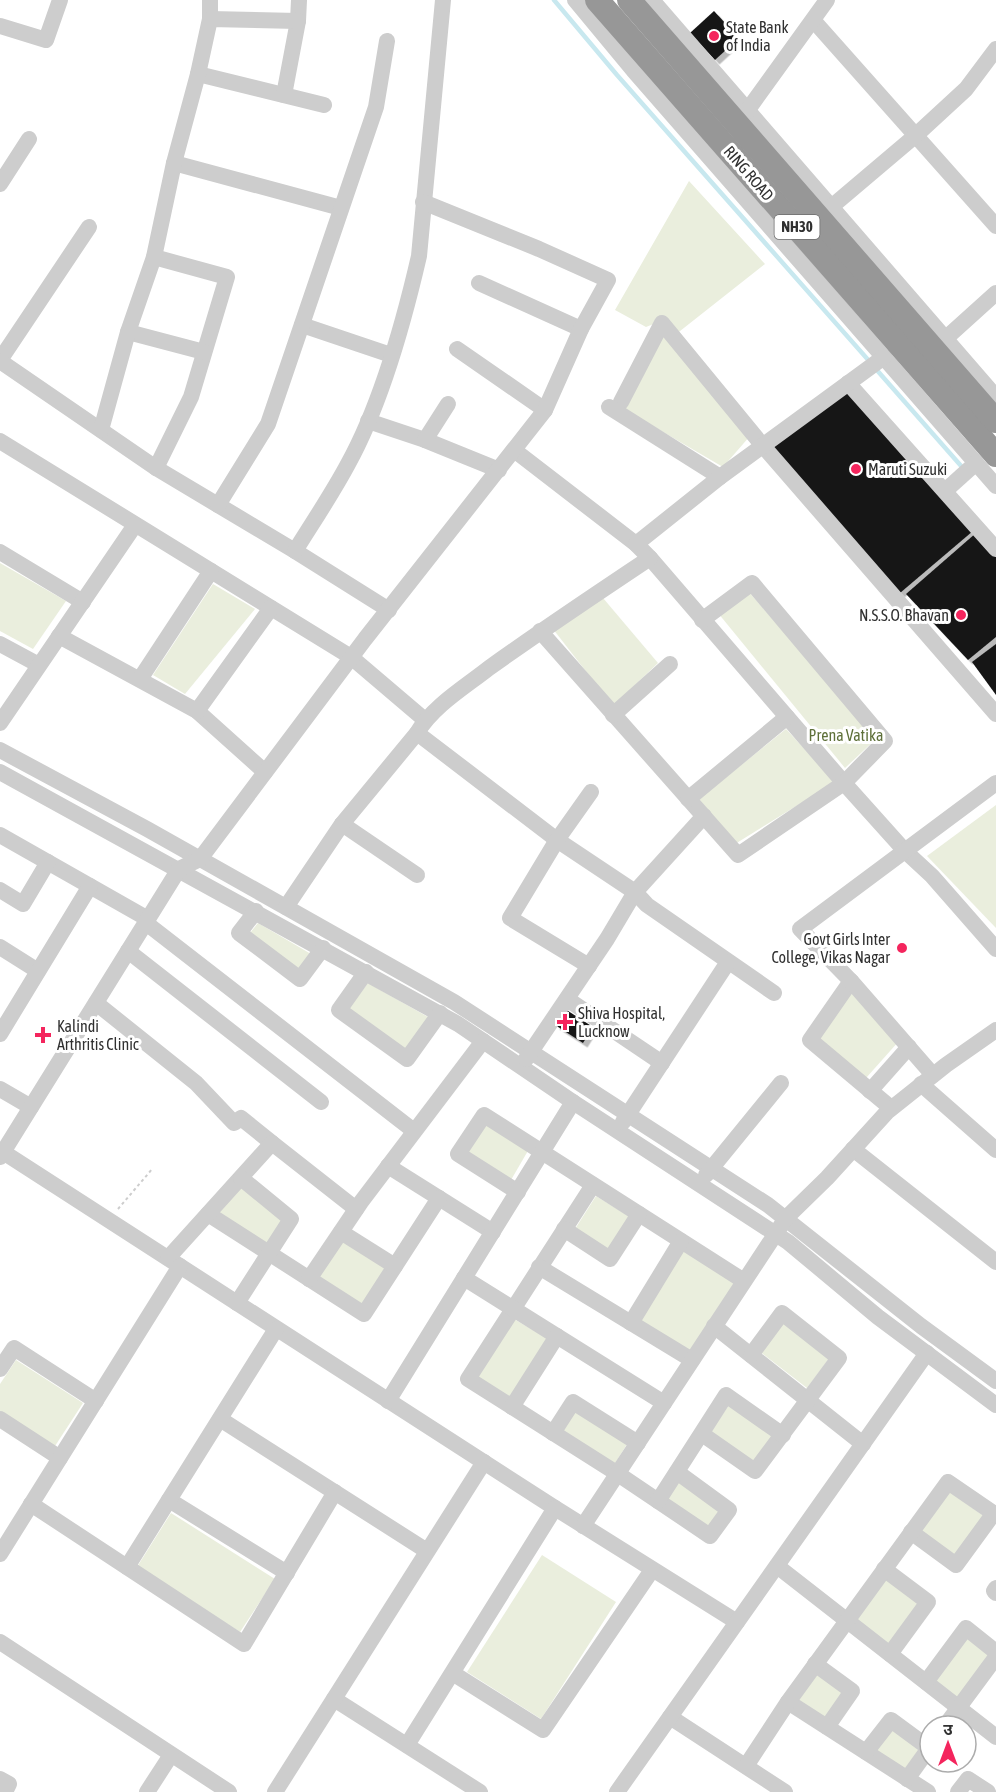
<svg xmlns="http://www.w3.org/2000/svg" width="996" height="1792" font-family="'Asap Condensed','Noto Sans Devanagari',sans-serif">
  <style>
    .green { fill: #eaeedd }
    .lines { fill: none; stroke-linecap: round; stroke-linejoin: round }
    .stream { stroke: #c8e8ef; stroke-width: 4.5 }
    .building { fill: #171717; filter: url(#shadow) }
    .path { stroke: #cdcdcd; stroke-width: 2; stroke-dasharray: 3 3; stroke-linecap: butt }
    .minor { stroke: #cdcdcd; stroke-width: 16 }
    .highway { stroke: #979797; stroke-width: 24 }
    .poi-dot { fill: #f4255d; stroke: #fff; stroke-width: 2 }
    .labels { text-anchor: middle; stroke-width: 6; stroke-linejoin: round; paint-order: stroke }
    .shield { fill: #fff; stroke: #6e6e6e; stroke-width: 1.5 }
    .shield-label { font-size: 15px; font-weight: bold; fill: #303030 }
    .poi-label { font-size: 16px; fill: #303030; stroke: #fff; text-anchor: start }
    .street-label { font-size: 16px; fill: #303030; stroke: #fff }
    .park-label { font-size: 16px; fill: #5e7039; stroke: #fff }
  </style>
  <defs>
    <filter id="shadow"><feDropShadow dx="4.5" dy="4.5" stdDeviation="0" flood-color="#0004"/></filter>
  </defs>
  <rect width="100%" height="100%" fill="#fff"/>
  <g class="green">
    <path d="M689,181l76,83 -90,71 -14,-14 -15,6 -31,-17z"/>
    <path d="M662,332l88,104 -27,31 -101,-59z"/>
    <path d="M0,563l66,38 -33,48 -33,-18z"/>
    <path d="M213,584l42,25 -70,85 -32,-19z"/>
    <path d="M748,591l129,147 -32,30 -127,-155z"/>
    <path d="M603,598l55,65 -45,43 -60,-77z"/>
    <path d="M786,729l49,53 -100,62 -36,-45z"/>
    <path d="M996,805v123l-69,-72z"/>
    <path d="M258,923l53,31 -12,15 -49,-36z"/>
    <path d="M368,983l60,34 -22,34 -58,-42z"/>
    <path d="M849,989l50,52 -33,37 -50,-42z"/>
    <path d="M485,1123l44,26 -18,31 -44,-27z"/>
    <path d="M242,1183l44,37 -19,27 -51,-34z"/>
    <path d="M596,1196l34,21 -21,33 -34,-21z"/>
    <path d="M343,1238l45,28 -25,39 -45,-28z"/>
    <path d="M682,1250l53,32 -44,71 -53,-32z"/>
    <path d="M514,1319l34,20 -38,61 -34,-21z"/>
    <path d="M783,1320l48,36 -24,32 -48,-37z"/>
    <path d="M16,1360l67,43 -28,43 -55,-35v-27z"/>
    <path d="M729,1405l46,31 -21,29 -45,-31z"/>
    <path d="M576,1409l53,32 -15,24 -53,-32z"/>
    <path d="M678,1480l45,30 -14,21 -45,-30z"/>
    <path d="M949,1491l36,26 -29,41 -36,-26z"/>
    <path d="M171,1513l104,66 -35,53 -103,-65z"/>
    <path d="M542,1555l74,47 -75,117 -74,-47z"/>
    <path d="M886,1576l36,26 -33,45 -36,-27z"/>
    <path d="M967,1634l26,20 -34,46 -27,-19z"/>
    <path d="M818,1671l28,19 -20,29 -28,-19z"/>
    <path d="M892,1725l31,23 -19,26 -31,-23z"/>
  </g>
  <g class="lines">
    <g class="stream">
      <path d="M554,0l63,75 253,287"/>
      <path d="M875,368l87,99"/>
    </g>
  </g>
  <g class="building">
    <path d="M714,11l25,27 -24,22 -25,-27z"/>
    <path d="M849,389l124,142 -73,62 -131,-148z"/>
    <path d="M976,533l20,22v82l-28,23 -62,-66z"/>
    <path d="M996,644v51l-24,-33z"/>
    <path d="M565,1009l28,18 -10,16 -28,-18z"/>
  </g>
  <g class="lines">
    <path class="path" d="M118,1209l35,-41"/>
    <g class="minor">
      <path d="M575,0l58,70 363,416"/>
      <path d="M652,0l344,397"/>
      <path d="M210,19v-19"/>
      <path d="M813,20l183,206"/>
      <path d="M0,26l46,14 14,-40"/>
      <path d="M198,74l126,31"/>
      <path d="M284,95l14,-74 1,-21"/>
      <path d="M747,111l80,-111"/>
      <path d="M174,163l167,45"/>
      <path d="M0,184l29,-45"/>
      <path d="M830,208l85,-72 51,-47 30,-40"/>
      <path d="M154,257l73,20 -36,120 -35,71"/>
      <path d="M479,283l102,46"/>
      <path d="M302,325l89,30"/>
      <path d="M128,332l76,20"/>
      <path d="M945,339l51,-46"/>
      <path d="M457,349l88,61"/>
      <path d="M0,360l89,-133"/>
      <path d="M0,361l156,107 139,83 94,59"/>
      <path d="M848,383l148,166"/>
      <path d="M621,402l41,-79 101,123 233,268"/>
      <path d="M609,407l111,70"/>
      <path d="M368,421l57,19 74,30"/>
      <path d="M101,430l27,-98 26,-75 20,-94 24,-89 12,-55 88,2"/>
      <path d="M425,440l23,-36"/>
      <path d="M0,441l351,216 74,63"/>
      <path d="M514,450l122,94 14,14 194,225 61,68 27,25 64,73"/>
      <path d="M946,490l30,-27"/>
      <path d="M218,505l50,-81 108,-317 11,-66"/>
      <path d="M636,544l84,-67 164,-120"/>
      <path d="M295,551c18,-29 37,-57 53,-87 32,-58 56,-143 71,-208l24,-256"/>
      <path d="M0,552l83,50"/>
      <path d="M540,631l198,224 106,-72 41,-42 -133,-158 -50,37"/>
      <path d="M59,636l138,75 68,61"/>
      <path d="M0,644l39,21"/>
      <path d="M140,679l71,-108"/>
      <path d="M197,711l74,-103"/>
      <path d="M613,715l57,-51"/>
      <path d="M0,723l135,-198"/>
      <path d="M417,733l140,107 78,52 12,13 127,88"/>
      <path d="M0,750l147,79 307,173 314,203 153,121 75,55"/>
      <path d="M0,772l458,252 115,78 215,140 90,75 118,88"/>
      <path d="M688,799l99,-82"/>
      <path d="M342,824l75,51"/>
      <path d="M0,835l148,84"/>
      <path d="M0,890l23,14 25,-42"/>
      <path d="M286,907l56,-83 75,-91c16,-27 48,-46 72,-65 53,-38 107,-74 161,-110"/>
      <path d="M256,911l-17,22 61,46 23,-31"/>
      <path d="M146,923l268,208"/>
      <path d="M0,947l38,24"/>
      <path d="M128,951l193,151"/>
      <path d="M589,966l-79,-48 47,-78 34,-48"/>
      <path d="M366,972l-27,38 68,49 33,-46"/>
      <path d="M851,981l-41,59 81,68"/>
      <path d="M567,999l95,64"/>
      <path d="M96,1003l100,80 38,40 7,-5 31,25"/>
      <path d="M0,1034l90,-148"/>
      <path d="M526,1059l81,-120 28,-47 69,-76"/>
      <path d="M933,1075l-82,-94 -51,-52 196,-146"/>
      <path d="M921,1084l75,66"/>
      <path d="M0,1089l31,18"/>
      <path d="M870,1091l39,-44"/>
      <path d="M623,1122l105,-160"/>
      <path d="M853,1149l143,113"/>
      <path d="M3,1152l552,356 182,114"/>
      <path d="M0,1157l179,-288 21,-10 165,-220 180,-229 36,-81 27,-49 -69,-31 -116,-47"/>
      <path d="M388,1166l105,66"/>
      <path d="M706,1175l75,-92"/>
      <path d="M593,1185l-125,194 150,95 92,62 19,-26 -52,-38"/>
      <path d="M518,1192l-60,-38 26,-39 260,166"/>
      <path d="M208,1214l156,100 75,-116"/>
      <path d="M564,1229l46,30 29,-45"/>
      <path d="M341,1232l54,34"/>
      <path d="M168,1258l104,-115 84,66"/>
      <path d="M539,1267l153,93"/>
      <path d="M464,1278l200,125"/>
      <path d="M309,1279l52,-77 122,-161"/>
      <path d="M237,1303l54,-84 -50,-41"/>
      <path d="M631,1323l50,-82"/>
      <path d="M714,1326l149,118"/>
      <path d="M0,1369l14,-21 82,53"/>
      <path d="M388,1401l185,-299"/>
      <path d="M512,1407l45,-71"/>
      <path d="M0,1419l60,39"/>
      <path d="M220,1419l207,132"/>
      <path d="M553,1433l20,-31 65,41"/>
      <path d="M702,1434l53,37 84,-113 -57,-45 -31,42"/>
      <path d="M169,1500l118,73"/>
      <path d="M658,1501l68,-106 57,40"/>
      <path d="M31,1504l213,140 91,-152"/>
      <path d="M583,1526l203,-308 41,-40 60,-66 59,-47 50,-35"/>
      <path d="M911,1532l45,33 38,-52"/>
      <path d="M0,1554l180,-288"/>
      <path d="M777,1566l219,171"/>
      <path d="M127,1567l149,-238"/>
      <path d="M884,1569l44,33 -38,52"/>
      <path d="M996,1588l-2,3 2,2"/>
      <path d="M0,1642l229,150"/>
      <path d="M815,1664l37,27 -25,36"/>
      <path d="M454,1674l89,56 109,-160"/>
      <path d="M926,1682l40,-54 30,24"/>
      <path d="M334,1699l146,93"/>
      <path d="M788,1702l140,90"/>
      <path d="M670,1717l115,75"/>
      <path d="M945,1726l51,-69"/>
      <path d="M407,1745l148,-237"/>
      <path d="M866,1752l25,-32 38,28"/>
      <path d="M746,1766l42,-64 160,-220 48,33"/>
      <path d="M0,1779l9,5 -4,8"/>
      <path d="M907,1779l23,-32"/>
      <path d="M147,1792l24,-37"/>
      <path d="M275,1792l209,-330"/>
      <path d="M617,1792l310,-439"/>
      <path d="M958,1792l10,-13 20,13"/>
    </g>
    <g class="highway">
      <path d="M597,0l399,455"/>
      <path d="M629,0l367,421"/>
    </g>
  </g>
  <g class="poi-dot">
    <circle cx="714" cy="36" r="6"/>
    <circle cx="856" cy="469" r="6"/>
    <circle cx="961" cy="615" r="6"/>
    <circle cx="902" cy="948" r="6"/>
    <path d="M562 1013h6v6h6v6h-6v6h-6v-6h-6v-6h6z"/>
    <path d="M40 1026h6v6h6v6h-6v6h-6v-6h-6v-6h6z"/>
  </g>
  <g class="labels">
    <rect class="shield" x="774.5" y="215" width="45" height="24" rx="4.5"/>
    <g class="shield-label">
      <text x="797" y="232">NH30</text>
    </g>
    <g class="poi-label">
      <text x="726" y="33">State Bank<tspan x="726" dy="18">of India</tspan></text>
      <text x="868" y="475">Maruti Suzuki</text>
      <text x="949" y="621" text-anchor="end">N.S.S.O. Bhavan</text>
      <text x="890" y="945" text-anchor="end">Govt Girls Inter<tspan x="890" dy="18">College, Vikas Nagar</tspan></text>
      <text x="578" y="1019">Shiva Hospital,<tspan x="578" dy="18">Lucknow</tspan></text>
      <text x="57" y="1032">Kalindi<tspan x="57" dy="18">Arthritis Clinic</tspan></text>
    </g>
    <g class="street-label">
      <text transform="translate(749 173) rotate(49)" y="6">RING ROAD</text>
    </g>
    <g class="park-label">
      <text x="846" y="741">Prena Vatika</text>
    </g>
  </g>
  <g transform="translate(948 1744)"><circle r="28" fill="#ffffff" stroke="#acacac" stroke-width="1.5"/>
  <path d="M0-4.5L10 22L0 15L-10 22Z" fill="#f4255d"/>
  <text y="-9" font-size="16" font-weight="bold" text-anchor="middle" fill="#303030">उ</text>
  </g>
</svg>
